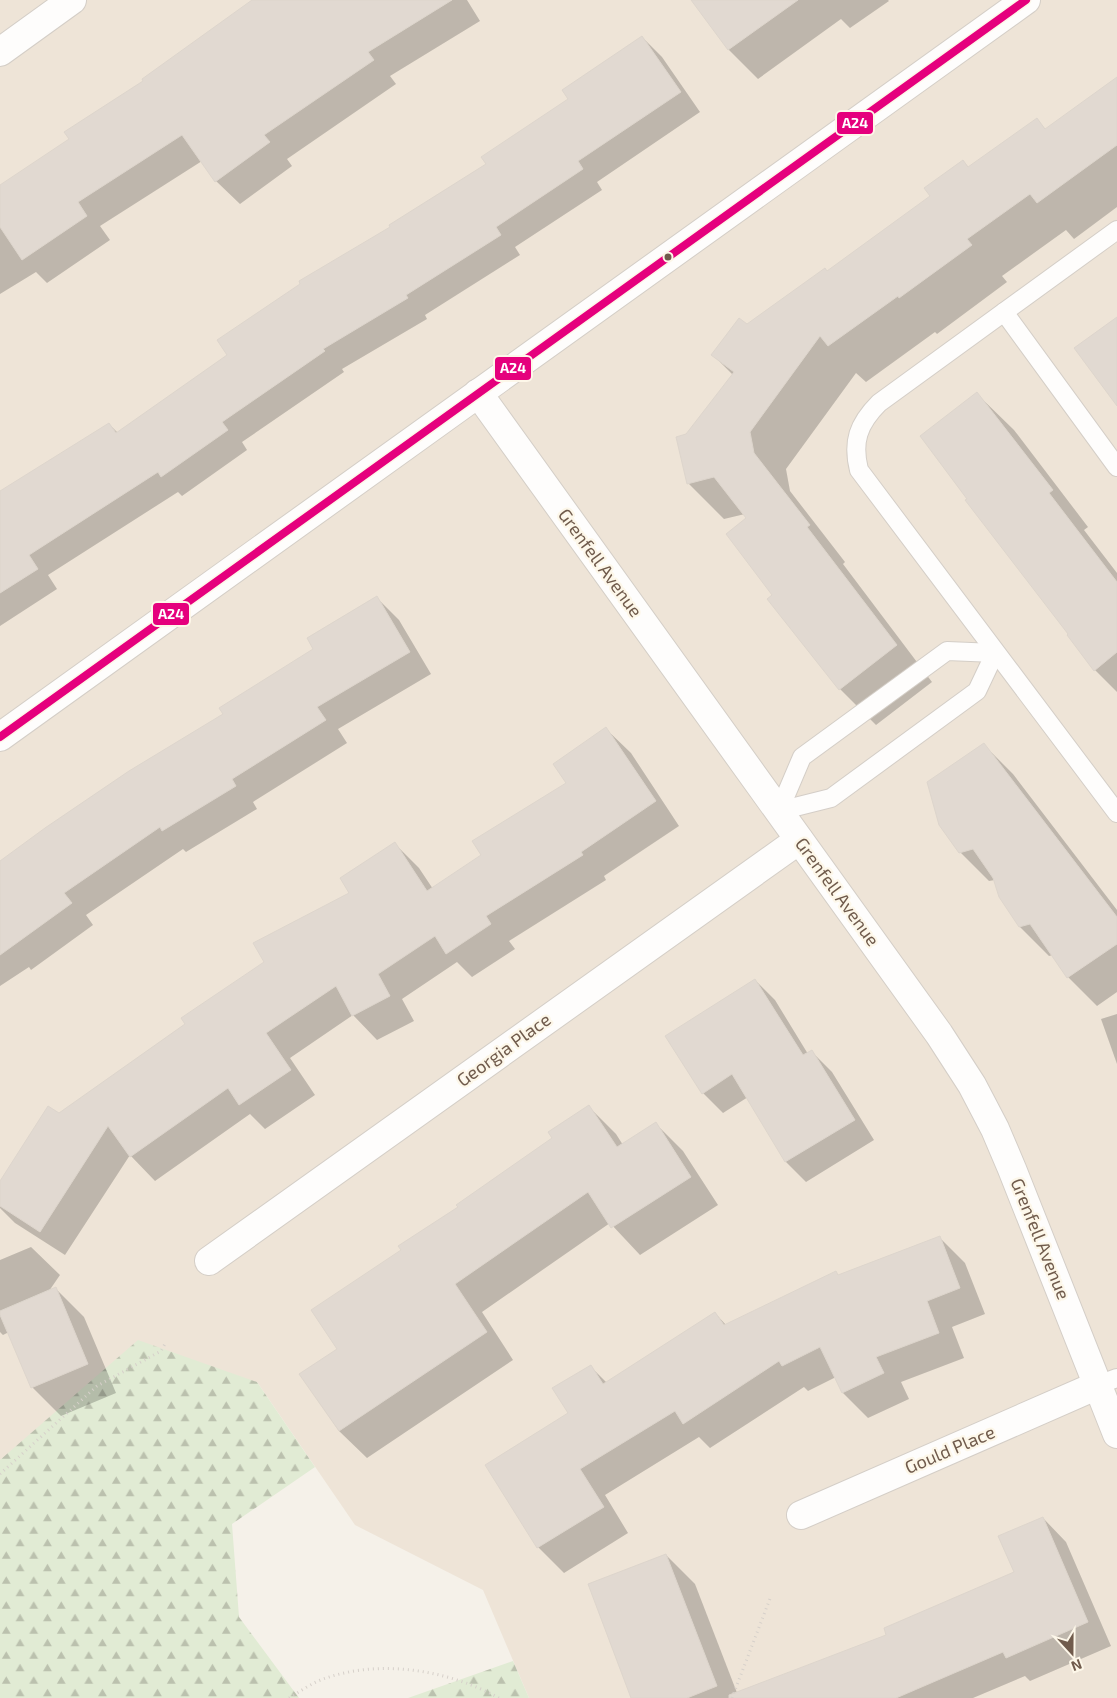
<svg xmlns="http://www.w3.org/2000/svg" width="1117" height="1698" font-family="'Exo 2',sans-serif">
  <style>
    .residential { fill: #eee4d7 }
    .forest { fill: url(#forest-firs) }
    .shadow { fill: #0003 }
    .building { fill: #e1d9d1; stroke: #ddd5cc }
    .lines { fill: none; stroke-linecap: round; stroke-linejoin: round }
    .service-casing { stroke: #d4cec7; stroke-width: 20 }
    .minor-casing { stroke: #d4cec7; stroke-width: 30 }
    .tertiary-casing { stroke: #d4cec7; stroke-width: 30 }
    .path { stroke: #d6d0ca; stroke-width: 3; stroke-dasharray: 1 4; stroke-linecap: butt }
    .service { stroke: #fefdfc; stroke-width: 18 }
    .minor { stroke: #fefdfc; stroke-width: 28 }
    .tertiary { stroke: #fefdfc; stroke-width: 28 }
    .bus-1-casing { stroke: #fdf7e9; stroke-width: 11 }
    .bus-1 { stroke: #e5007d; stroke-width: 8 }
    .bus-dot { fill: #705b4c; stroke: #fdf7e9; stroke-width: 2 }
    .labels { text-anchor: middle; stroke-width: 4.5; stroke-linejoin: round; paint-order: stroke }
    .street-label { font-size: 18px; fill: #705b4c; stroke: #fdf7e9 }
    .line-badge { stroke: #fdf7e9; stroke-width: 2 }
    .badge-label { font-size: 14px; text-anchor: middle; font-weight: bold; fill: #fff }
  </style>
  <defs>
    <pattern id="forest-firs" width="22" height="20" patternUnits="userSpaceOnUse" patternTransform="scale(1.25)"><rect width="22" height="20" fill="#e1ebd4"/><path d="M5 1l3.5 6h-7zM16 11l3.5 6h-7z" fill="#bbc1ae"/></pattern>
  </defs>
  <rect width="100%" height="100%" fill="#f5f1e9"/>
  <path class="residential" d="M0,0h1117v1698h-588l-46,-108 -128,-65 -98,-143 -257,78z"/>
  <g class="forest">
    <path d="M138,1340l119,42 58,85 -83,57 7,93 60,81h-299v-238z"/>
    <path d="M513,1661l16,37h-121z"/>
  </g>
  <g class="shadow">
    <path d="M254,0h213l13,21 -90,55 6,8 -109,75 5,7 -52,38 -24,-23 -14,-20 -102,65 10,14 -63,43 -11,-11 -36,22v-107l70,-48 74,-58z"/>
    <path d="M693,0h195l1,1 -39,27 -9,-9 -83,60 -29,-29z"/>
    <path d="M642,37l20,20 38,55 -103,70 5,8 -87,57 5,8 -95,60 2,4 -85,50 2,3 -102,70 5,8 -65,46 -4,-4 -130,83 9,14 -57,37v-123l109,-79 9,9 111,-77 163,-129 96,-63 81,-65z"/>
    <path d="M1117,79v128l-43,32 -8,-9 -64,46 5,6 -70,52 -2,-2 -69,50 -10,-9 -70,96 4,22 55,71 -2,2 89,118 -56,43 -36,-36 -66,-94 -26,-77 -3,-4 -21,5 -36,-36 -1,-47 46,-61 -20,-20 34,-29 80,-54 104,-75 32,-36 6,7 68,-48 9,10z"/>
    <path d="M977,394l37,36 74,97 -4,3 33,43v119l-22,-22 -126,-171z"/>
    <path d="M377,598l22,22 32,54 -93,55 9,14 -94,59 4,7 -71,43 -3,-3 -97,66 7,10 -62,45 -2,-3 -29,19v-124l224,-148 91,-65z"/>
    <path d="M606,729l25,24 48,73 -75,50 2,4 -97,61 6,8 -43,28 -15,-15 -55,37 12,22 -37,19 -24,-25 -63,43 25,37 -50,34 -15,-15 -95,67 -25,-26 -65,100 -50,-32 -15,-15v-25l59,-69 128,-89 164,-131 44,-50 24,24 14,21 49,-33 86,-73z"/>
    <path d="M984,745l29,29 104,136v82l-20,14 -29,-29 -15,-22 -4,1 -29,-29 -25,-47 -6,1 -29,-29z"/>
    <path d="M755,980l20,20 33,54 4,-2 20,20 42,68 -68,42 -20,-20 -38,-65 -25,16 -20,-20z"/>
    <path d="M1117,1014v50l-16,-45z"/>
    <path d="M589,1107l27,27 7,11 33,-21 27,27 35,54 -78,50 -30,-32 -128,89 31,48 -146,98 -28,-27 -38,-56 38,-26 64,-98 56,-44 95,-68z"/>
    <path d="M940,1238l25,25 20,51 -33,13 12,31 -63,24 8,17 -41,19 -25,-25 -7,-16 -28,14 -4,-4 -94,61 -11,-11 -94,58 23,38 -64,40 -26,-26 -51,-82 83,-51 20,-48 17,17 108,-70 11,12 110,-52 3,3z"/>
    <path d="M31,1247l29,28 -11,16 6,-3 29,29 32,76 -55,23 -29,-29 -23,-55 -6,3 -3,-3v-72z"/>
    <path d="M1043,1518l23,24 45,104 -81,35 -5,-5 -52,22h-211l253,-125z"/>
    <path d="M666,1555l29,29 44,114h-106z"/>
  </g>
  <g class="building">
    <path d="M252,0h200l-84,52 6,8 -110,75 6,7 -55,40 -33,-47 -104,67 9,14 -65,44 -22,-33v-42l69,-46 -5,-7 79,-51 -1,-2z"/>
    <path d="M691,0h107l-70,50z"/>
    <path d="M642,36l39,56 -103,69 5,8 -87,58 5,8 -95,60 2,3 -85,51 2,2 -103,71 6,8 -67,47 -3,-5 -129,83 9,14 -38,24v-102l109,-68 7,10 111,-78 -10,-15 83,-56 -1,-3 91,-54 -1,-2 97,-61 -5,-7 87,-58 -6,-9z"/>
    <path d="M1117,77v68l-80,58 -7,-9 -63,45 5,6 -73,53 -1,-2 -70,50 -8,-10 -70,96 4,21 56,72 -3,2 90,118 -58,45 -72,-91 5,-4 -46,-61 20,-16 -32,-41 -27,7 -11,-47 10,-3 48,-62 -23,-17 28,-37 8,6 78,-56 2,3 103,-75 -6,-8 39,-28 5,7 69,-49 8,11z"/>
    <path d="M1117,317v89l-43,-58z"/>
    <path d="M977,392l76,98 -4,3 68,89v70l-23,19 -27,-36 1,-1 -103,-134 2,-1 -47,-63z"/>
    <path d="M377,596l33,56 -93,55 9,13 -94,59 4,7 -74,45 -2,-4 -96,66 8,10 -72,52v-94l45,-33 84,-57 94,-57 -4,-6 94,-59 -6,-11z"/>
    <path d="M606,727l50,74 -75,51 2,3 -97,61 5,8 -45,30 -11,-18 -57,38 12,22 -38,20 -16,-30 -70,47 25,37 -52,35 -11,-17 -98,69 -22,-31 -68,106 -40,-26v-25l48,-75 11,7 126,-89 -4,-6 83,-56 -11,-19 96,-50 -9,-15 55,-36 32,49 54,-36 -9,-14 94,-58 -13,-19z"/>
    <path d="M984,743l133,174v27l-50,34 -37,-54 -11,3 -20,-30 -6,-19 -20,-29 -14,4 -20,-28 -12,-43z"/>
    <path d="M755,979l48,76 9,-5 43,70 -70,42 -53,-88 -30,20 -37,-58z"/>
    <path d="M589,1105l28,42 39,-25 35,55 -80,51 -23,-36 -133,92 32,48 -148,99 -40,-57 38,-25 -26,-39 90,-60 -3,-4 60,-39 -2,-2 96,-67 -4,-6z"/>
    <path d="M940,1236l20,52 -33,13 12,32 -63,24 8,16 -42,20 -22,-46 -38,19 -3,-5 -96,63 -8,-13 -95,58 24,38 -67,41 -52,-83 83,-52 -16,-25 39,-23 12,19 112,-72 9,13 112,-54 2,4z"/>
    <path d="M56,1287l32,77 -57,24 -31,-73v-4z"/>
    <path d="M1043,1517l45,105 -82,36 -3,-6 -107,46h-167v-3l157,-60 -2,-7 130,-56 -16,-36z"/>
    <path d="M666,1554l51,132 -30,12h-56l-43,-114z"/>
  </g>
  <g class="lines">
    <defs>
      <g id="service">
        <path d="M1117,230l-238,173c-21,21 -27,39 -20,67l258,343"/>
        <path d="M1004,312l113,155"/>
        <path d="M779,811l23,-54 145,-106 48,2"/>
        <path d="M779,811l52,-13 146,-107 18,-38"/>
        <path d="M1098,1385l19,-7"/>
      </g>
      <g id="minor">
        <path d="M0,52l72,-52"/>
        <path d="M209,1261l590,-421"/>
        <path d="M801,1515l297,-130"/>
      </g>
      <g id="tertiary">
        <path d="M478,393l461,641 33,51 23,44 17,40 105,265"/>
        <path d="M0,737l1026,-737"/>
      </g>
    </defs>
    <use href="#service" class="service-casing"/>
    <use href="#minor" class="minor-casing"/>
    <use href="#tertiary" class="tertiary-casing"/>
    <g class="path">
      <path d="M0,1474l97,-88 64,-35 5,-9"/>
      <path d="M289,1698c12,-7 24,-16 37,-20 56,-19 122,-8 173,20"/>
      <path d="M732,1698l39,-102"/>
    </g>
    <use href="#service" class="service"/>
    <use href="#minor" class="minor"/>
    <use href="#tertiary" class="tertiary"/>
    <defs>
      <path id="bus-1" d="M0,737l1026,-737"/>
    </defs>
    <use href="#bus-1" class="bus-1-casing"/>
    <use href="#bus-1" class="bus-1"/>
  </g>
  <circle class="bus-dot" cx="668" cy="257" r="4.5"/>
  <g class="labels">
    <g class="street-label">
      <text transform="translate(600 563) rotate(54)" y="6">Grenfell Avenue</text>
      <text transform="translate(837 892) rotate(54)" y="6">Grenfell Avenue</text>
      <text transform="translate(504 1050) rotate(-36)" y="6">Georgia Place</text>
      <text transform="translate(1040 1239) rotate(68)" y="6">Grenfell Avenue</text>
      <text transform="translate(950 1450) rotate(-23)" y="6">Gould Place</text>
    </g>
  </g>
  <g class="line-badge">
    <rect x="836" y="111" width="38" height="24" rx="5" fill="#e5007d"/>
    <rect x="494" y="356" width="38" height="25" rx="5" fill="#e5007d"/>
    <rect x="152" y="602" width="38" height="24" rx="5" fill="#e5007d"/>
  </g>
  <g class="badge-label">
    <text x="855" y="128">A24</text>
    <text x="513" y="373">A24</text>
    <text x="171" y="619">A24</text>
  </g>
  <g transform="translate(1072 1653) rotate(159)" stroke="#fdf7e9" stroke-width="4" paint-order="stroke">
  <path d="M0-4L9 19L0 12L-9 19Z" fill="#705b4c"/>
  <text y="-8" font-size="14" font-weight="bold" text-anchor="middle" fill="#705b4c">N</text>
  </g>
</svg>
